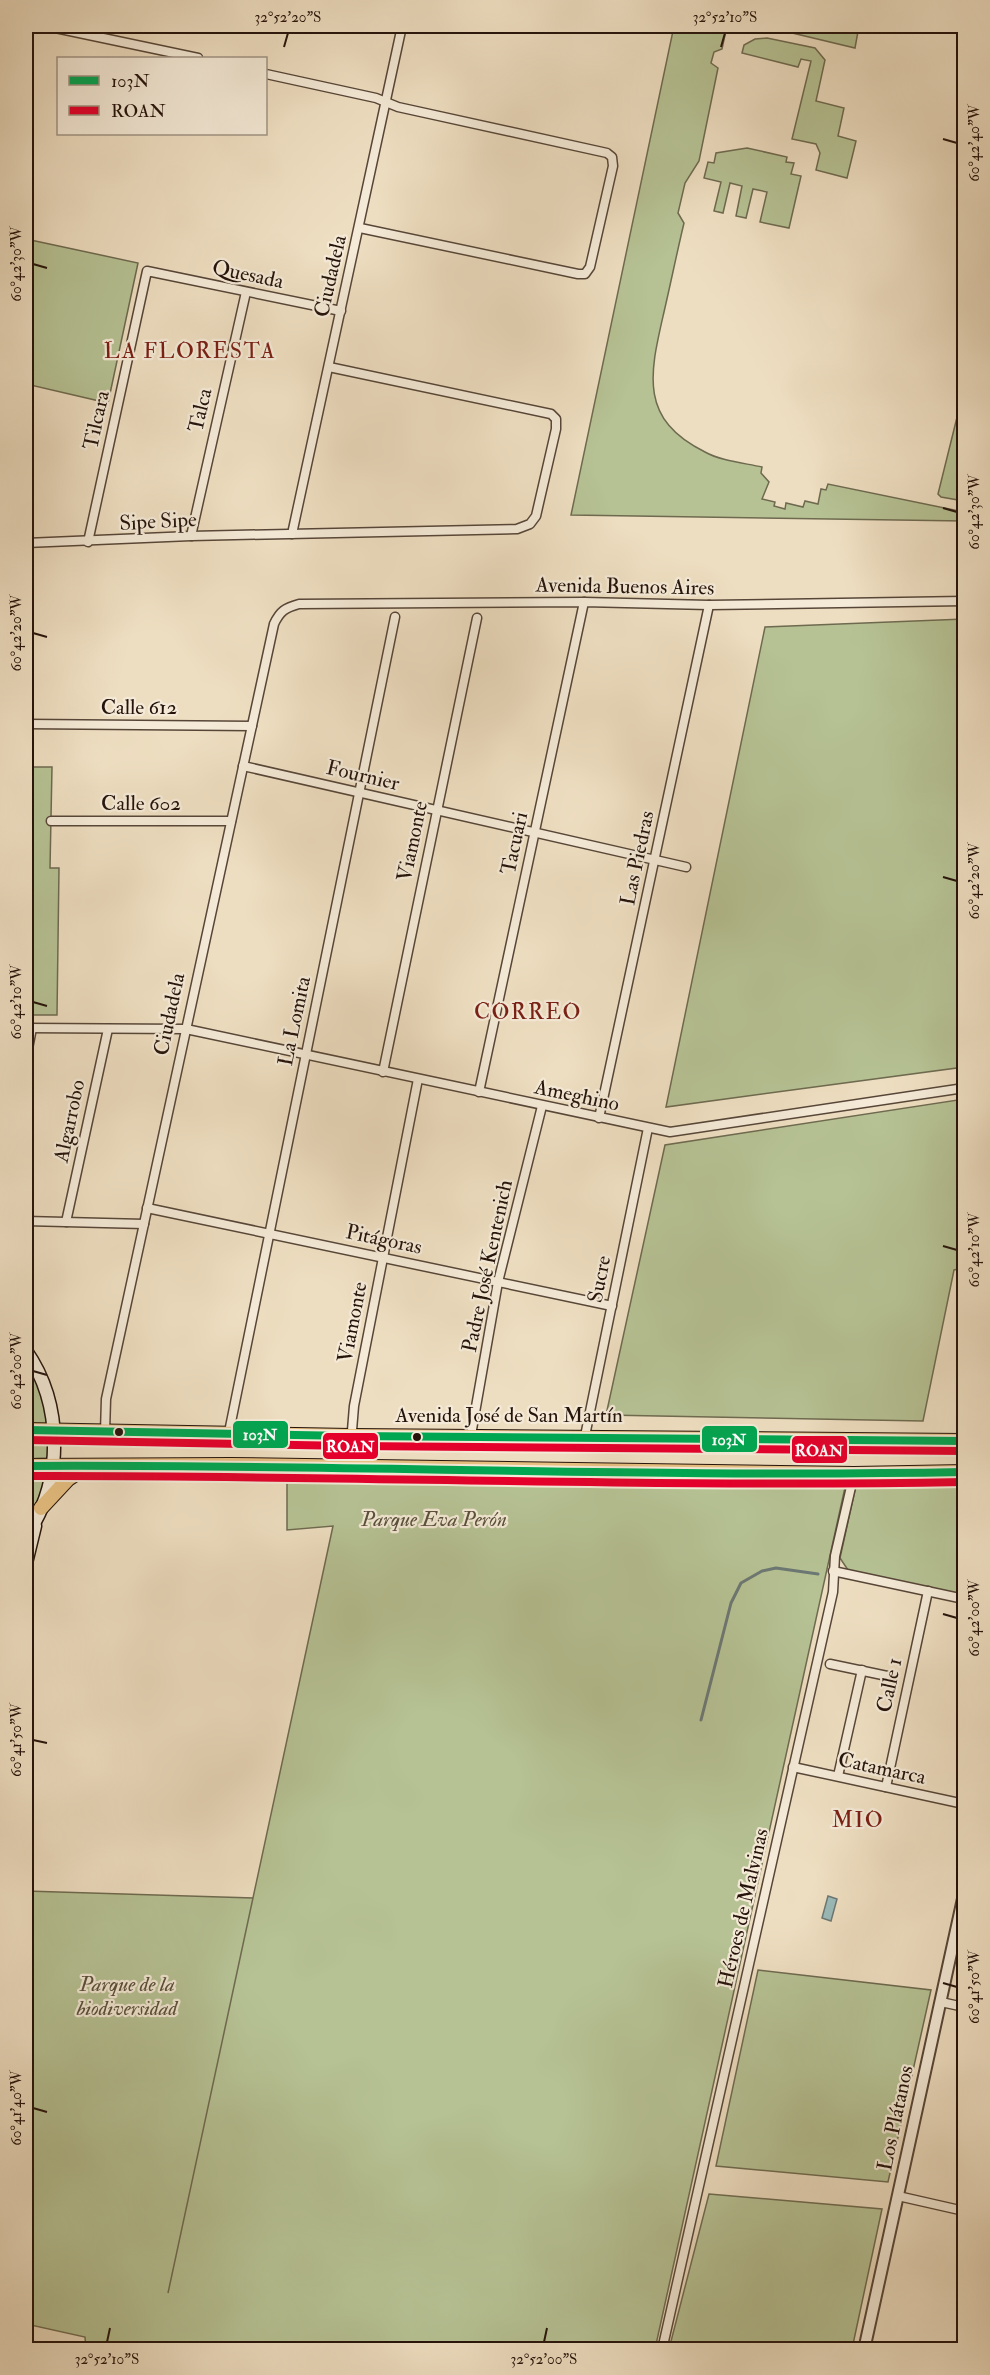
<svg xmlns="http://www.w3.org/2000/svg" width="990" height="2375" font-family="'IM FELL Double Pica',serif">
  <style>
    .green { fill: #b6c294; stroke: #6e6a50; stroke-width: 1.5 }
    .water { fill: #9bbbba; stroke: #6c7874; stroke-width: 1.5 }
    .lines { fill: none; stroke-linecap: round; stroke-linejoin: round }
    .stream { stroke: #6c7874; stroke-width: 3 }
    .minor-casing { stroke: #574638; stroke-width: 11 }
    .tertiary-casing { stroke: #574638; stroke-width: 14 }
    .secondary-casing { stroke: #25130b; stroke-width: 15 }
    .primary-casing { stroke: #25130b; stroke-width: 16 }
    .minor { stroke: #f4ead7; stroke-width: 8 }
    .tertiary { stroke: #f4ead7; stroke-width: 10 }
    .secondary { stroke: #f4ead7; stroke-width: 12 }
    .primary { stroke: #e7bf80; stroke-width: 14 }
    .bus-1-casing { stroke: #f4ead7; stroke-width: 12 }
    .bus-2-casing { stroke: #f4ead7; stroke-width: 12 }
    .bus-1 { stroke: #00a651; stroke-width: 8 }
    .bus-2 { stroke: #e4002b; stroke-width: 8 }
    .ticks { fill: none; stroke: #25130b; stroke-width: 2 }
    .bus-dot { fill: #25130b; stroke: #f4ead7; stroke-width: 2 }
    .labels { text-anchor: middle; stroke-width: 4.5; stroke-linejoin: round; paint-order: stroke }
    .street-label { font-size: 21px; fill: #25130b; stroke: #f4ead7 }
    .park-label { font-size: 21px; font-style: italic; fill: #58503b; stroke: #f4ead7 }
    .neighbourhood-label { font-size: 22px; letter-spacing: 1.5px; fill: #7a1f14; stroke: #f4ead7 }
    .line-badge { stroke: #f4ead7; stroke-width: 2 }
    .badge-label { font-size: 16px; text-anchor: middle; font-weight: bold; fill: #fff }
    .neatline { fill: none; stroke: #25130b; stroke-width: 2 }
    .ticks-label { font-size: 15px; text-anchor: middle; fill: #25130b }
  </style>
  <rect width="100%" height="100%" fill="#eedec1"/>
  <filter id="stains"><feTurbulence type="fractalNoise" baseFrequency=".00333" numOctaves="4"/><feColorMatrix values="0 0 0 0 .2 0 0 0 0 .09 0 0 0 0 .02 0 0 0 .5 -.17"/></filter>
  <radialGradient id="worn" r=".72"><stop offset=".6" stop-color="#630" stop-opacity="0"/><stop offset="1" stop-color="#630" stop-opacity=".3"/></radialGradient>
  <g class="green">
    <path d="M674,26h53l-5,23 -8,3 -3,11 7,5 -19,93 -14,22 -7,30 6,10c-7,29 -13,59 -20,89 -14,61 -26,107 41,140 16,9 39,11 57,15l-1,6 8,9 -7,17 13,3 -1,4 11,3 1,-6 17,4 2,-6 13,3 3,-15 5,1 2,-6 136,28v9l-393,-6z"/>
    <path d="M763,26h96l-4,22z"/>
    <path d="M767,38l48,10 10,12 -9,41 28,7 -6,28 18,5 -9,37 -31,-8 4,-17 -4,-9 -24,-5 19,-78 -10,-2 -3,8 -56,-14 2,-8 11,-6z"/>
    <path d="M747,148l40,9 -1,5 8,1 -3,11 10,2 -12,52 -29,-6 7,-30 -14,-3 -7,29 -10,-2 6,-30 -12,-3 -7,30 -9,-2 7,-29 -17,-4 4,-16 6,1 2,-10z"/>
    <path d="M26,239l112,24 -30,140 -82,-19z"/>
    <path d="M964,389v112l-23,-4 -3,-3z"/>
    <path d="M964,619v448l-298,40 99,-480z"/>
    <path d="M26,767h26l-2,101h9l-2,147h-31z"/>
    <path d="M964,1099v169l-10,2 -31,151 -317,-6 59,-270z"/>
    <path d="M26,1351l28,80 -28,-1z"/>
    <path d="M26,1435l24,2 -2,21 -22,1z"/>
    <path d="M26,1466h27l-27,97z"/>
    <path d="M287,1472l557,8 2,3 -191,866 -569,1 -1,-13 -59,-13v-433l227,7 -85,395 165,-767 -46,4z"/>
    <path d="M964,1478v117l-116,-25 -8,-12 15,-68 5,-10z"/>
    <path d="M758,1970l173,20 -43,192 -172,-16z"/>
    <path d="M709,2194l173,15 -30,140h-183z"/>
  </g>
  <path class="water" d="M828,1896l9,3 -6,22 -9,-3z"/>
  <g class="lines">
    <path class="stream" d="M701,1720l30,-117 10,-20 21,-12 14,-3 42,6"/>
    <defs>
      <g id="minor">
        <path d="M46,26l152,32"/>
        <path d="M266,74l110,24 22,9 209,46 5,4 1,9 -23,101 -5,7h-7l-218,-46"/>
        <path d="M292,534l110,-508"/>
        <path d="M191,536l55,-244"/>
        <path d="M88,542l59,-271 194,40"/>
        <path d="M26,543l165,-7 326,-7 13,-5 6,-8 20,-87v-10l-5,-5 -222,-47"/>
        <path d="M26,724l226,2"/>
        <path d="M243,766l443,101"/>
        <path d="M51,821h180"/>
        <path d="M26,1028l160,1 484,103 294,-44"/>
        <path d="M26,1059l6,-31"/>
        <path d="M383,1072l94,-454"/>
        <path d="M479,1092l105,-490"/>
        <path d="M599,1118l110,-513"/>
        <path d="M147,1208l465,98"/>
        <path d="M26,1221l118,3"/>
        <path d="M66,1222l42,-193"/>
        <path d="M105,1432l1,-33 168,-775c6,-13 11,-16 25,-20l285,-2 125,3 255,-4"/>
        <path d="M229,1432l166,-815"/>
        <path d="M471,1435l27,-153 44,-176"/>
        <path d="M585,1436l63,-308"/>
        <path d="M349,1467l5,-61 64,-327"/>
        <path d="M833,1571l131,28"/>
        <path d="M830,1664l62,13"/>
        <path d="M793,1767l171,37"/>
        <path d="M838,1776l24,-106"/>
        <path d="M886,1787l42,-196"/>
        <path d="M941,2002l23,5"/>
        <path d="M898,2196l66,15"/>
        <path d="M662,2350l171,-758 2,-36 19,-82"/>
      </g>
      <path id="tertiary" d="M864,2350l100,-456"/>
      <g id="secondary">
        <path d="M26,1351c37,53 38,131 0,185"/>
        <path d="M26,1563l9,-37"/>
      </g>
      <g id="primary">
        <path d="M26,1430l325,6 613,5"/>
        <path d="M26,1466l205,-1 623,9 110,-2"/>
        <path d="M41,1508l27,-29 18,-12"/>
      </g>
    </defs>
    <use href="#minor" class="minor-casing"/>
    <use href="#tertiary" class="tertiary-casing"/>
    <use href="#secondary" class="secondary-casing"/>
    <use href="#primary" class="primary-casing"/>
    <use href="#minor" class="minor"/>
    <use href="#tertiary" class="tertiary"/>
    <use href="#secondary" class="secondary"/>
    <use href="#primary" class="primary"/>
    <defs>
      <g id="bus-1">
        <path d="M26,1430l325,6 613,5"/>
        <path d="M26,1466c313,-2 625,12 938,6"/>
      </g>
      <g id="bus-2">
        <path d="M26,1440l325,6 613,5"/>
        <path d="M26,1476c313,-1 626,12 938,6"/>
      </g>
    </defs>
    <use href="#bus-1" class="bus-1-casing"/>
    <use href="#bus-2" class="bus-2-casing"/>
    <use href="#bus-1" class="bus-1"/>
    <use href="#bus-2" class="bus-2"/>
  </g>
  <path class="ticks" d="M284,47l4,-14M721,47l4,-14M943,139l14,4M33,264l14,4M943,508l14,4M33,633l14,4M943,877l14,4M33,1002l14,4M943,1246l14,4M33,1371l14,4M943,1614l14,4M33,1740l14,3M943,1983l14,4M33,2108l14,4M107,2342l3,-14M544,2342l3,-14"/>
  <g class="bus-dot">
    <circle cx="119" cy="1432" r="5"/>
    <circle cx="417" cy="1437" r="5"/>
  </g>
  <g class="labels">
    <g class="street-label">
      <text transform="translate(248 274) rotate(12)" y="7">Quesada</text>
      <text transform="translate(330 276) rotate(-77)" y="7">Ciudadela</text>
      <text transform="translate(200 410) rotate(-77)" y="7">Talca</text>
      <text transform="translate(96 420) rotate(-78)" y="7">Tilcara</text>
      <text transform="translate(158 521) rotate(-3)" y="7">Sipe Sipe</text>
      <text transform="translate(625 586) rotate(1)" y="7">Avenida Buenos Aires</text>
      <text x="139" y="714">Calle 612</text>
      <text transform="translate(363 775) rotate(13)" y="7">Fournier</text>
      <text x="141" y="810">Calle 602</text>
      <text transform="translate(412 841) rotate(-78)" y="7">Viamonte</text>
      <text transform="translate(514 843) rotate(-78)" y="7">Tacuari</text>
      <text transform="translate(637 858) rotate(-78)" y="7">Las Piedras</text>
      <text transform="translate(169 1014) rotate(-78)" y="7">Ciudadela</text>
      <text transform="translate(294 1021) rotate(-78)" y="7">La Lomita</text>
      <text transform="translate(577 1095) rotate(12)" y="7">Ameghino</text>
      <text transform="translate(69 1121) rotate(-78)" y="7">Algarrobo</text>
      <text transform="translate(384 1239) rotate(12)" y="7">Pitágoras</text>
      <text transform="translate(487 1266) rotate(-78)" y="7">Padre José Kentenich</text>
      <text transform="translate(599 1279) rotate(-79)" y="7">Sucre</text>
      <text transform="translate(352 1322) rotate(-79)" y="7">Viamonte</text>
      <text x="509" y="1422">Avenida José de San Martín</text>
      <text transform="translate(889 1685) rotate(-78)" y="7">Calle 1</text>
      <text transform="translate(882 1768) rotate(12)" y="7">Catamarca</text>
      <text transform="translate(743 1908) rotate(-77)" y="7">Héroes de Malvinas</text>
      <text transform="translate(895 2118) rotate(-78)" y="7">Los Plátanos</text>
    </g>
    <g class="park-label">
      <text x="434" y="1526">Parque Eva Perón</text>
      <text x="127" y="1991">Parque de la<tspan x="127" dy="24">biodiversidad</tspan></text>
    </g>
    <g class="neighbourhood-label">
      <text x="190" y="358">LA FLORESTA</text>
      <text x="528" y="1019">CORREO</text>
      <text x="858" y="1827">MIO</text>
    </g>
  </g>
  <g class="line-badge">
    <rect x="232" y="1420" width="57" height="29" rx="6" fill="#00a651"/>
    <rect x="701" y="1425" width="57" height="28" rx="6" fill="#00a651"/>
    <rect x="322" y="1432" width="57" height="28" rx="6" fill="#e4002b"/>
    <rect x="791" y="1435" width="57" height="29" rx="6" fill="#e4002b"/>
  </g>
  <g class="badge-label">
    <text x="260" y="1440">103N</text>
    <text x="729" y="1445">103N</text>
    <text x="350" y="1452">ROAN</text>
    <text x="819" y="1456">ROAN</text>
  </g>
  <rect width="990" height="2375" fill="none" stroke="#eedec1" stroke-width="66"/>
  <rect x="57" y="57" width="210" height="78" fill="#f4ead7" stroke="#a19485" stroke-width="1.5"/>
  <rect x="69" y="76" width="30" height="9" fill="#00a651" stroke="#a19485" stroke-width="1.5"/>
  <text x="111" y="87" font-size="18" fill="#25130b">103N</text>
  <rect x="69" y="106" width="30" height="9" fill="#e4002b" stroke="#a19485" stroke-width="1.5"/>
  <text x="111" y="117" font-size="18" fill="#25130b">ROAN</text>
  <rect x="33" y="33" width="924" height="2309" class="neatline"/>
  <g class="ticks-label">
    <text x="288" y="22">32°52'20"S</text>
    <text x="725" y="22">32°52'10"S</text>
    <text transform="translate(974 143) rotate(-90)" y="5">60°42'40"W</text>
    <text transform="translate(16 264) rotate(-90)" y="5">60°42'30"W</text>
    <text transform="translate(974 512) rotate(-90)" y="5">60°42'30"W</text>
    <text transform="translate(16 633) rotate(-90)" y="5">60°42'20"W</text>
    <text transform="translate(974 881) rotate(-90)" y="5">60°42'20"W</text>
    <text transform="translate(16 1002) rotate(-90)" y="5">60°42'10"W</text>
    <text transform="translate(974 1250) rotate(-90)" y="5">60°42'10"W</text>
    <text transform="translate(16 1371) rotate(-90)" y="5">60°42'00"W</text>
    <text transform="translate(974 1618) rotate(-90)" y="5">60°42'00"W</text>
    <text transform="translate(16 1740) rotate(-90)" y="5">60°41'50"W</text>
    <text transform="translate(974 1987) rotate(-90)" y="5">60°41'50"W</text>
    <text transform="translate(16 2108) rotate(-90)" y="5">60°41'40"W</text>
    <text x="107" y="2364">32°52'10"S</text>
    <text x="544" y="2364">32°52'00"S</text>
  </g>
  <rect width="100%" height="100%" filter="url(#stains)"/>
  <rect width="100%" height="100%" fill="url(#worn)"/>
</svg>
